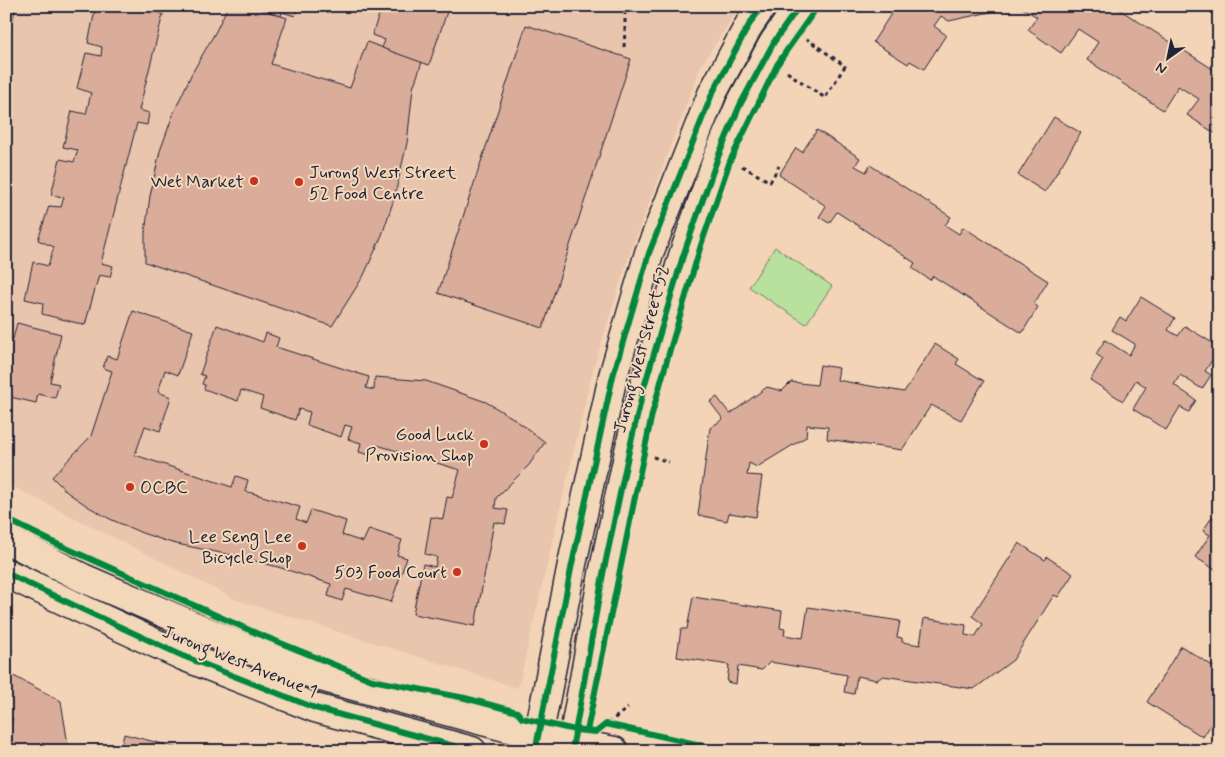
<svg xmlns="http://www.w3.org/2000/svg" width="1225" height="757" font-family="Mynerve,sans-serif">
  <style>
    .built { fill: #e8c5ac }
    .green { fill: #b8e19d; stroke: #6d826c }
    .building { fill: #daad9a; stroke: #22223b }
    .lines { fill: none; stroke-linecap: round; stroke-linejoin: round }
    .minor-casing { stroke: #22223b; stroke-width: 31 }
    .path { stroke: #22223b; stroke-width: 3; stroke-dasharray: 4 4; stroke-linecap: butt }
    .minor { stroke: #f2d8b9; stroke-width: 28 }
    .cycleway-casing { stroke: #f2d8b9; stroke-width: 9 }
    .cycleway { stroke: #00873e; stroke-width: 6 }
    .poi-dot { fill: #c8321e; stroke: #f2d8b9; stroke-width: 2 }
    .labels { text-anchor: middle; stroke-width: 4; stroke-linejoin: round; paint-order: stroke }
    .poi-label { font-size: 18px; fill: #22223b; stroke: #f2d8b9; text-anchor: end }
    .street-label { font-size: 18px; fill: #22223b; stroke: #f2d8b9 }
  </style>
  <rect width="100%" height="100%" fill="#f3d4b6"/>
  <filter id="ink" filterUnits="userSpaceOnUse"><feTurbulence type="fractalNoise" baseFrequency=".02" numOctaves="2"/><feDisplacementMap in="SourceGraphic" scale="10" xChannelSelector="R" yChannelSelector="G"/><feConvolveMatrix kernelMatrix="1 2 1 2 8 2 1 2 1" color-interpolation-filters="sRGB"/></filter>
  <g filter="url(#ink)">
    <path class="built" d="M6,6h734l-39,60 -73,192 -35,111 -75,319 -281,-88 -231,-117z"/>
    <path class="green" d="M775,247l57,39 -26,38 -57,-37z"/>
    <g class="building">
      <path d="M6,6h10l-8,33h-2z"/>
      <path d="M96,6l15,4 1,-3 -3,-1h43l-1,5 12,3 -24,96 10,3 -2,12 -10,-2 -36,140 12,3 -3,11 -11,-2 -14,50 -43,-11 1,-11 -18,-4 8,-37 15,4 6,-19 -16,-7 11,-34 12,1 3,-10 -13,-2 9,-36 14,3 4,-12 -15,-3 9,-36 14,3 5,-21 -14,-5 9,-35 15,3 1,-9 -14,-4z"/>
      <path d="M228,6h24l35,12 -16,46 79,24 17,-46 55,20 -9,26 -6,55 -13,56 -12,36 -18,40 -32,51 -187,-64v-29l5,-37 10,-45 14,-39 17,-37 25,-44z"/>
      <path d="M252,6h46l-3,10 -13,-4 -1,4z"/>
      <path d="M382,6h67l-20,59 -47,-17 3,-8 -13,-5z"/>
      <path d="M896,6h110l-2,3 -55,12 -8,-5 -7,10 12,9 -22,34 -14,-8 -2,3 -35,-22z"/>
      <path d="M1019,6h95l105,67v63l-32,-21 12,-16 -21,-13 -15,24 -76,-50 11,-18 -20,-13 -17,24 -33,-23 9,-13z"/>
      <path d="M526,25l105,34 -88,269 -105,-35z"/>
      <path d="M1054,117l27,16 -36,59 -27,-17z"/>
      <path d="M817,130l43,28 -5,8 11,6 4,-7 81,52 -6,8 14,9 4,-7 85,54 -14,23 4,3 -16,26 -89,-57 -3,4 -18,-12 3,-5 -78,-51 -8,11 -10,-6 7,-11 -47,-31 17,-27 6,4z"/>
      <path d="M1141,297l34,21 -7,12 10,6 7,-10 34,21v2l-14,22 6,4 -9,14 -22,-14 -6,10 22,15 -7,12 -9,-5 -14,23 -33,-21 13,-22 -10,-7 -13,21 -33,-21 13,-21 -7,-5 9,-14 24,15 6,-11 -23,-14 8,-13 6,4z"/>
      <path d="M133,311l60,20 -15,44 -13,-5 -7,22 13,5 -11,34 -15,-5 -10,29 97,32 4,-11 12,4 -3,11 55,16 -4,12 10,4 5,-13 35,11 -4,14 21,7 6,-13 33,11 -5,15 10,3 -16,44 -45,-13 -4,12 -14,-5 3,-12 -53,-17 -47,-12 -59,-12 -30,-10 -32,-14 -21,-12 -21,-14 -16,-16 39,-41 21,-65 -9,-3 4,-12 10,3z"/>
      <path d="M17,323l44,11 -11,48 9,2 -4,14 -17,-4 -2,9 -30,-7v-58l7,1z"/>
      <path d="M217,325l46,17 3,-9 13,5 -3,9 93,30 -3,11 8,2 1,-13 51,4 26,9 34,12 27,16 32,24 -16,23 -33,33 -1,10 13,2 -3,14 -11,-2 -19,104 -62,-12 10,-50 12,3 2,-10 -12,-3 6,-37 12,2 4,-22 5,1 8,-28 -83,-25 -4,11 -14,-4 2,-9 -13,-4 4,-12 -7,-2 -4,12 -34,-12 3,-13 -11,-3 -4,11 -35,-12 3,-11 -22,-7 -3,11 -34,-12 1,-4 -3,-1 3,-8 -5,-2z"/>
      <path d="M935,344l24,15 -3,5 28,17 -23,39 -30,-15 -29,45 -75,-11 1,-12 -21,-2 -1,12 -49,30 -8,-4 -2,12 15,1 -6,41 -27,-4 -2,8 -29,-6 12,-87 13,-9 -13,-17 7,-5 13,17 37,-27 15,4 9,-9 26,3 3,-20 19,3 -2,12 67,12z"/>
      <path d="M1212,517l7,4v51l-24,-15 15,-22 -7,-4z"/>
      <path d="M1019,543l26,17 2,-3 26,17 -15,23 -4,-2 -41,65 -39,29 -91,-13 -6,4 -20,-4 -3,18 -10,-2 3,-17 -77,-13 -8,8 -24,-4 -2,18 -9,-2 2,-17 -52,-8 4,-28h6l6,-32 89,14 -2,17 5,1 -1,6 19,3 5,-31 92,14 -3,16 5,1v4l18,3 4,-27 42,7 -1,10 10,2 8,-13 -11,-8z"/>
      <path d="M1181,646l38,24v42l-16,25 -56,-35z"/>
      <path d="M6,672l55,29 8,50h-57l-5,-4 -1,-18 7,-10 -7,-5z"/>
      <path d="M124,734l66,17h-86l2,-7 15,4z"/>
    </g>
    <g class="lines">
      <defs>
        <g id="minor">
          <path d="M6,539l77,39 167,72 67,26 221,60 76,15"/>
          <path d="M6,573l82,39 95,44 132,52 157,43"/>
          <path d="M535,751l6,-29 31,-158 41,-188 36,-123 63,-159 37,-69 13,-19"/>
          <path d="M571,751l32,-177 26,-123 15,-64 39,-131 35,-99 22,-52 34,-63 25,-36"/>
        </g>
      </defs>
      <use href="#minor" class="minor-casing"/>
      <g class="path">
        <path d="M624,47l1,-16v-25"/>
        <path d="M787,72l38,26 20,-32 -38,-27"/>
        <path d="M742,166l28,16 9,-16"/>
        <path d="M653,457l16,5"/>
        <path d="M608,723l20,-15"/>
      </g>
      <use href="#minor" class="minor"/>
      <defs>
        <g id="cycleway">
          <path d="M6,519l49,24 201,90 116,47 93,18 52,14 5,6 53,12 21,2 10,-8 122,27"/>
          <path d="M6,573l82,39 95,44 132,52 157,43"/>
          <path d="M587,731l65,-317 17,-61 32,-108 29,-84 30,-61 17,-35 10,-15 31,-44"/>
          <path d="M573,744l30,-170 26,-123 15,-64 39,-131 35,-99 22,-52 34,-63 25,-36"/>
          <path d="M535,751l6,-29 31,-158 41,-188 36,-123 63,-159 37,-69 13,-19"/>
        </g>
      </defs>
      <use href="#cycleway" class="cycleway-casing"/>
      <use href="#cycleway" class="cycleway"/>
    </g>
  </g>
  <g class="poi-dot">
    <circle cx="254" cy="181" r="5"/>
    <circle cx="299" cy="182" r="5"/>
    <circle cx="484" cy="444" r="5"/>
    <circle cx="130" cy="487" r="5"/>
    <circle cx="302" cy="546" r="5"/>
    <circle cx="457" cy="572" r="5"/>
  </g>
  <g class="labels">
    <g class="poi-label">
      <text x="309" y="178" text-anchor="start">Jurong West Street<tspan x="309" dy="21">52 Food Centre</tspan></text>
      <text x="244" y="187">Wet Market</text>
      <text x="474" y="440">Good Luck<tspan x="474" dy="21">Provision Shop</tspan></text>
      <text x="140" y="493" text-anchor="start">OCBC</text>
      <text x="292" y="542">Lee Seng Lee<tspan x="292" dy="21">Bicycle Shop</tspan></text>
      <text x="447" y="578">503 Food Court</text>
    </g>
    <g class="street-label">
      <text transform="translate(641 349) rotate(-75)" y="6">Jurong West Street 52</text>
      <text transform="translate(240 661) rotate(22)" y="6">Jurong West Avenue 1</text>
    </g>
  </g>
  <rect width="1225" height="757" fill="none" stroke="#f2d8b9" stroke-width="25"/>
  <rect x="12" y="12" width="1200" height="732" fill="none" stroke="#22223b" stroke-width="2" filter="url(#ink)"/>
  <g transform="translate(1168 58) rotate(213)" stroke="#f2d8b9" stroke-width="4" paint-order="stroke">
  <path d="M0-4L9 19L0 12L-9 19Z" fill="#22223b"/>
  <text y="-8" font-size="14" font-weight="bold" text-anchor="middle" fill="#22223b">N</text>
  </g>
</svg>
